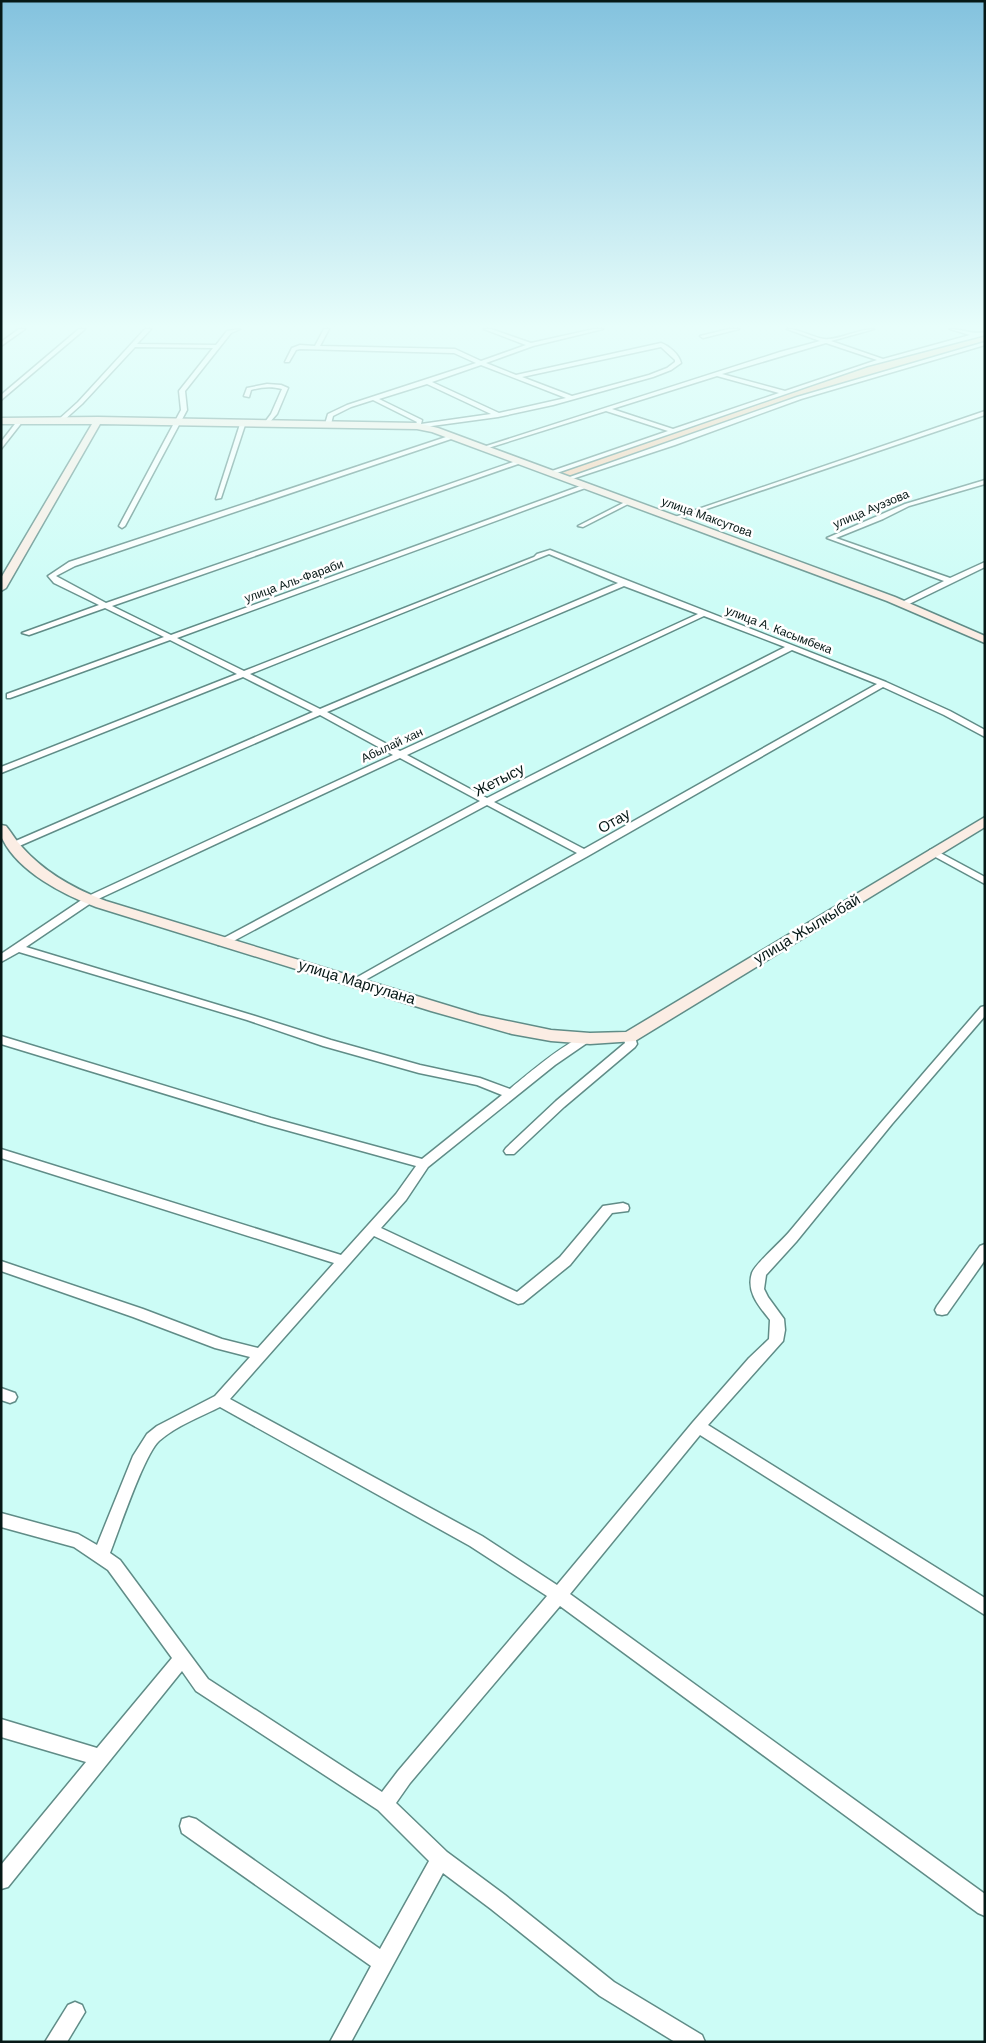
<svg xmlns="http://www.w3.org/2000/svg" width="986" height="2043" font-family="Arial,sans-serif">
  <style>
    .green { fill: #fdcfb1 }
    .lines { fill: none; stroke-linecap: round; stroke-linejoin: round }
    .street-casing { stroke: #608c87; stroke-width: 3 }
    .secondary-casing { stroke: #608c87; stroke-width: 3 }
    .street { fill: #fff; fill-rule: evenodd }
    .secondary { fill: #fbede4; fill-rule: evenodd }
    .labels { text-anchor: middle; stroke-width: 5; stroke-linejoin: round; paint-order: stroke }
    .far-street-label { font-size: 12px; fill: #061816; stroke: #fff }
    .street-label { font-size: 15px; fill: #061816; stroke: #fff }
  </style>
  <rect width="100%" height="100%" fill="#ccfcf6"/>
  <path class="green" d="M985,334v8l-185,56 -195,69 -45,11 -11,-5 334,-113z"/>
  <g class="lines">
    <defs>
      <g id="street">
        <path d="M19,329h6l-24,17v-4z"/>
        <path d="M79,329h6l-84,71v-5z"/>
        <path d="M145,329h6l-14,15 79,1 11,-14 13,-2 -9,4 -46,58 2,19 -62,116 -3,2 -3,-2 62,-116 -2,-19 34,-43 -78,-1 -53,57 -19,17 -5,-1 20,-18z"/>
        <path d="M324,329h5l-9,17 135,3 26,12 45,-16 -42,-16h7l40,14 63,-14h9l-70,17 -47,17 30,12 145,-32c8,3 18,11 20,20l-10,7 -18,7 -100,28 -55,12 -81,11 -3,-2 3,-4 -44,-22 -22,7 -18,9 -2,8 -3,2 -3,-2 3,-10 19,-9 129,-42 -22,-10 -154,-4 -4,1 -7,12h-4l7,-14 8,-3 15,1zM661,347l14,13v2l-8,6 -18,7 -77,21 -50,-19zM481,365l85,33 -67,15 -67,-31zM427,384l64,30 -70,10 1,-4 -43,-21z"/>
        <path d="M729,329h10l-36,9 -3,-2z"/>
        <path d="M787,329c13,0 24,8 37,10 12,2 35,-10 50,-10l-43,12 52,18 87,-24 -20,-6c12,0 22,6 35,3v3l-118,31 -316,109 -2,-1v-2l119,-41 -62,-20 -121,38 -5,-1 300,-96 40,-11zM826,343l51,17 -92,31 -63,-17zM717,376l62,17 -106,36 -61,-20z"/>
        <path d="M985,342v3l-184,54 -126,46 -106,35 -5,-1 233,-82z"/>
        <path d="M267,384l14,1 7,3 -11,26 -9,10 -3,-2 6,-8 11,-25c-10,-3 -21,-2 -31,1l-2,7 -5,-1 3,-8z"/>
        <path d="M985,411v4l-308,104 -5,-1z"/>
        <path d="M18,420l5,1 -22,28v-7z"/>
        <path d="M241,421l5,1 -25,76 -5,1z"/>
        <path d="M452,435l2,1v2l-379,128 -19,10 50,27 413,-143 2,1v2l-409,143 59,29 415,-151 3,2 -1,1 -411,151 67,33 290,-114 3,-3 13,-4 336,132 64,29 35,19v7l-41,-22 -61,-28 -295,169 -230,128 -4,-1 -1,-2 1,-2 223,-126 -90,-48 -261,140h-8l-1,-2 1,-2 262,-140 -80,-43 -306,143 -68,46 229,69 76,24 89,25 60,13 30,11c12,-10 64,-55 77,-52l2,3 -2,3 -32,22 -127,102 -22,33 -25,28 136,64 43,-35 43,-51 20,-3 5,2 1,3 -1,3 -16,2 -42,52 -47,38 -5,1 -144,-68 -144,163 252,137 75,49 136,-163 56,-64 20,-19 1,-19c-11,-14 -24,-28 -18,-47 3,-9 31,-33 38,-42 63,-76 127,-151 191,-224l4,-1v10l-93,108 -96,118 -30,33 -2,14 4,8 16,22 1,11 -2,11 -75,84 277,173v17l-285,-180 -130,159 415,300v22l-7,-3 -418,-307 -150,177 -14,20 51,49 58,43 109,87 88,53 3,7h-30l-75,-46 -109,-87 -48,-36 -92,169h-21l41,-76 -189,-133 -2,-7 2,-7 7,-2 7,2 184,130 49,-88 -51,-51 -182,-119 -14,-20 -174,216 -7,2v-24l85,-103 -85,-25v-18l96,29 75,-90 -64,-88 -34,-23 -73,-20v-14l77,21 19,11 36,-89 14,-22 10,-8 58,-30 35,-39 -35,-9 -82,-31 -132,-46v-10l142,48 79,30 36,9 76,-85 -333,-105v-9l340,106 55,-61 20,-28 -152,-42 -263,-80v-8l270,82 151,41 80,-64 -25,-10 -58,-12 -96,-27 -76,-26 -228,-68 -18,10v-8l85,-57 307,-142 -73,-40 -303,132h-6l-2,-2 2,-2 302,-131 -70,-35 -242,96v-6l236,-93 -67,-34 -160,58h-3v-4l157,-57 -59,-29 -76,27 -7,-2 77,-28 -45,-22 -6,-7 21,-14zM549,554l69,29 -298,126 -70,-35zM624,586l74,28 -298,137 -73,-39zM704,616l81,31 -298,151 -80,-43zM792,650l85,34 -293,165 -90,-47zM220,1407l250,139 77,50 -149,175 -16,21 -174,-113 -88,-119 -10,-7c9,-23 34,-98 49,-112 17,-15 41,-24 61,-34z"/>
        <path d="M985,480v4l-76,22 -26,13 -47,19 114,40 35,-16v5l-80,39 -7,-2 46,-23 -117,-43 78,-34z"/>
        <path d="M627,501l5,1 -49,25 -5,-1z"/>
        <path d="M933,849l52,28v7l-55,-30 -2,-2 2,-2z"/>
        <path d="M629,1033l6,4 2,7 -2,3 -71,60 -50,47h-8l-2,-3 2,-3 50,-47 69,-58 -2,-6z"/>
        <path d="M985,1244v16l-38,54 -5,1 -5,-1 -2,-4 2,-4 43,-60z"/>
        <path d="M1,1388l14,5 2,4 -2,4 -5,2 -9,-3z"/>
        <path d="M75,2002l7,3 3,7 -18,30h-22l23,-37z"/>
      </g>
      <g id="secondary">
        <path d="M98,417l319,6 21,5 457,169 90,39v7l-98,-42 -455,-169 -15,-3 -317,-5 -94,164 -5,3v-13l91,-154h-91v-6z"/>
        <path d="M985,817v10l-350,214 -45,3 -39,-3 -39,-7 -81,-23 -335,-104c-32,-12 -77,-35 -93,-67 -3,-4 -2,-10 -2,-15l5,1c6,7 10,15 16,21 23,26 53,42 84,54l373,114 72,15 39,3 36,-1z"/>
      </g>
    </defs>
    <use href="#street" class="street-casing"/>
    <use href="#secondary" class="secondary-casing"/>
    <use href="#street" class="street"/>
    <use href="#secondary" class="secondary"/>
  </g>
  <linearGradient id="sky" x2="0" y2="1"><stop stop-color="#83c2de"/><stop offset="0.53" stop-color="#e8fefb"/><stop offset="1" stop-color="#e8fefb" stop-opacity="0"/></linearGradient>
  <rect width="986" height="615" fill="url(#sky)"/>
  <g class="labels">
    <g class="far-street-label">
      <text transform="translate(871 509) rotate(-23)" y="4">улица Ауэзова</text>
      <text transform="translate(707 517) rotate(20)" y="4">улица Максутова</text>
      <text transform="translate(294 581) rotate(-20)" y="4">улица Аль-Фараби</text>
      <text transform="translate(779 630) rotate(21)" y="4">улица А. Касымбека</text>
      <text transform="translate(392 745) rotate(-25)" y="4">Абылай хан</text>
    </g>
    <g class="street-label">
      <text transform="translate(499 780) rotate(-27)" y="5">Жетысу</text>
      <text transform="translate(614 821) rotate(-30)" y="5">Отау</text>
      <text transform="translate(807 929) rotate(-31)" y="5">улица Жылкыбай</text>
      <text transform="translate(357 982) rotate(17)" y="5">улица Маргулана</text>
    </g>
  </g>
  <rect width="986" height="2043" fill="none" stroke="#061816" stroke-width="5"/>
</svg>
